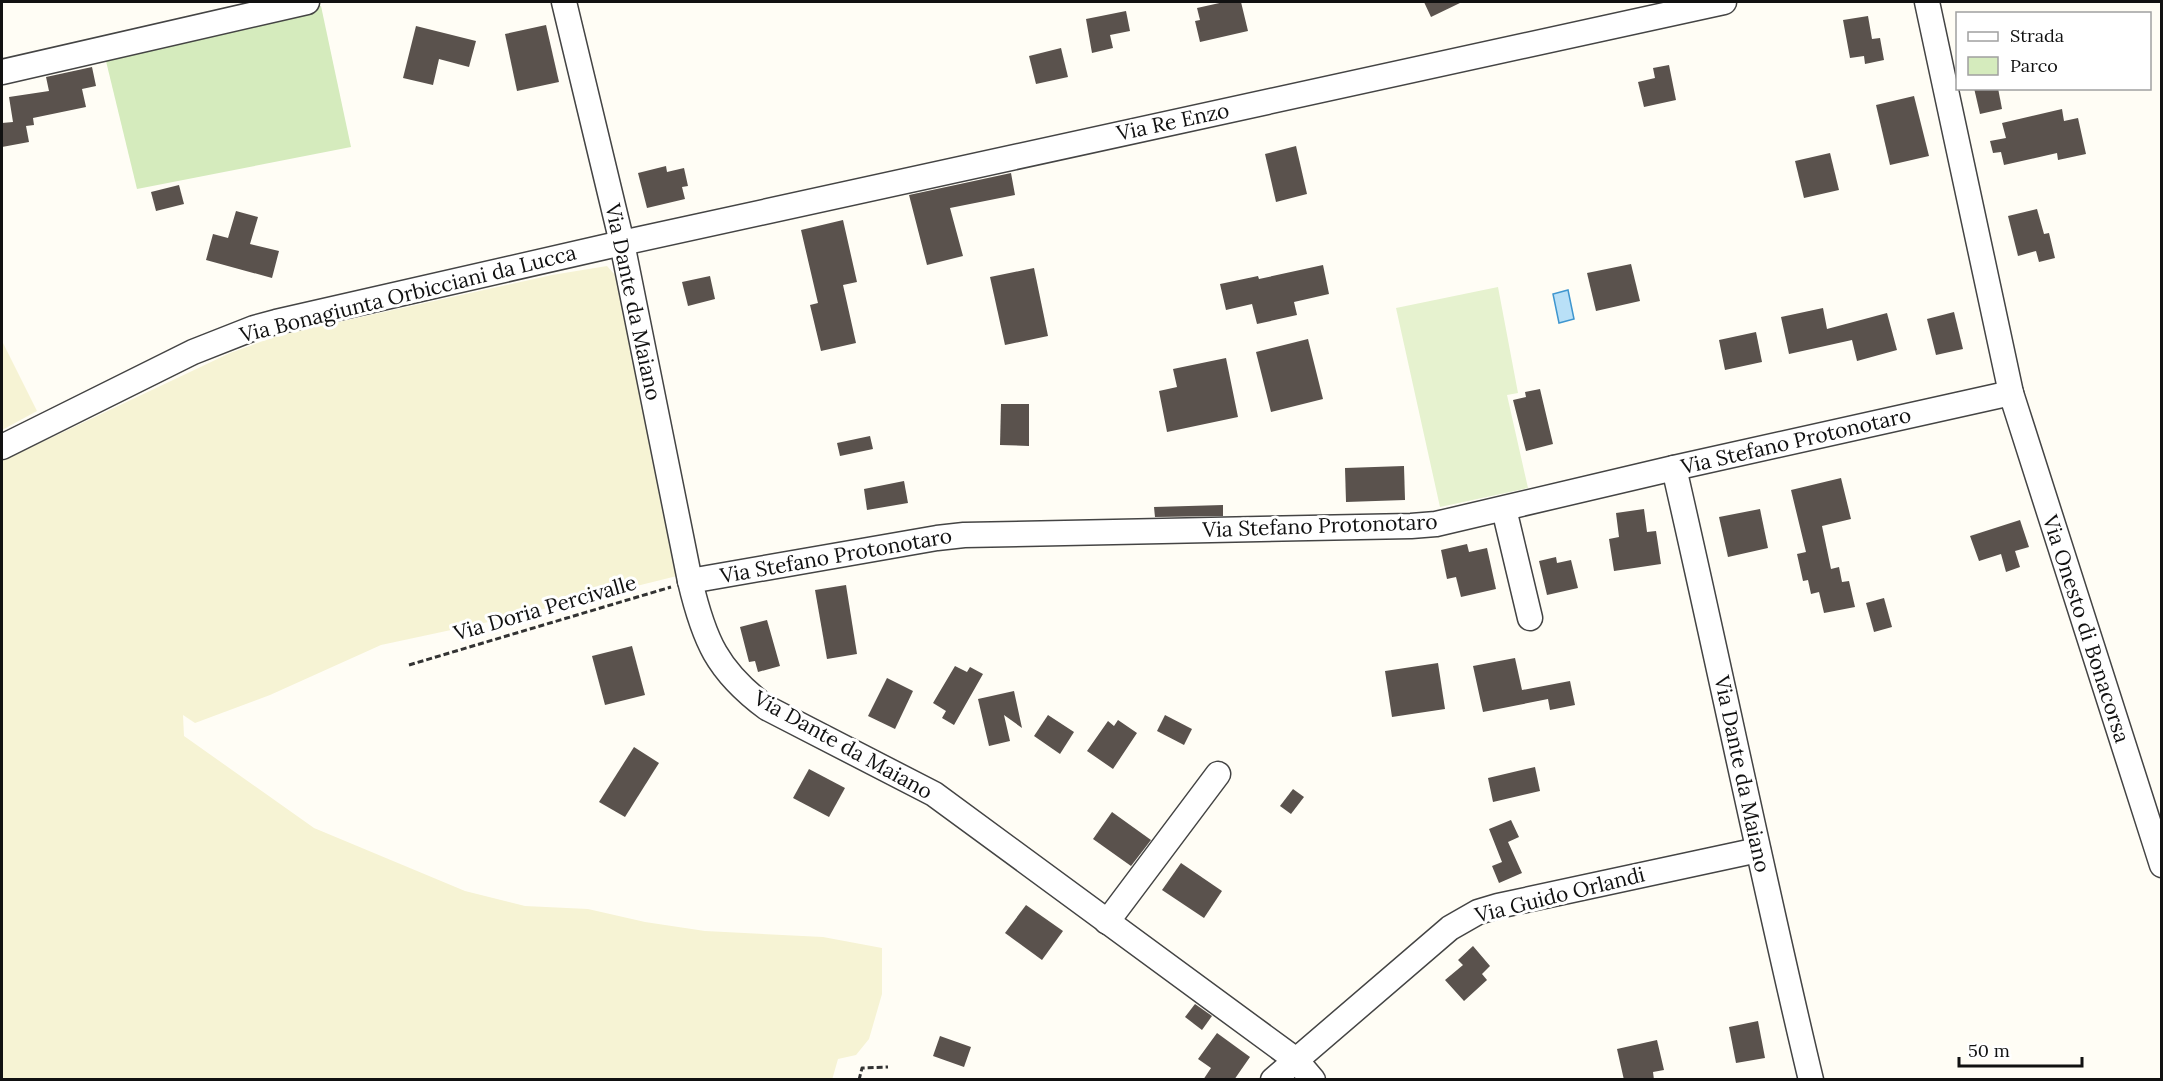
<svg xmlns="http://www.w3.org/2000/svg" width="2163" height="1081" font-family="Lora,serif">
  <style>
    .farmland { fill: #f6f3d4 }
    .green { fill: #d5ebbd }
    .pitch { fill: #e6f2cf }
    .water { fill: #b9e0f7; stroke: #3f96cf; stroke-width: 1.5 }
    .building { fill: #5a524d }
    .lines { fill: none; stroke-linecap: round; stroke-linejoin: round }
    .minor-casing { stroke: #444; stroke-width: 27 }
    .path { stroke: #333; stroke-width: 3; stroke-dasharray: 6 3; stroke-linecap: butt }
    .minor { stroke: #fff; stroke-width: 24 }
    .labels { text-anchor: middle; stroke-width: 6; stroke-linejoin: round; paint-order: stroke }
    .street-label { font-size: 21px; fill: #111; stroke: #fff }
  </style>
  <rect width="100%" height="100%" fill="#fffdf5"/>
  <g class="farmland">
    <path d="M607,266l8,9 62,301 -170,42 -126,27 -111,50 -75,28 -12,-8 1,21 130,92 151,63 60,15 63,3 57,13 60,9 118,6 59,11v46l-13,45 -13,16 -18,4 -6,21h-830v-619l228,-108 50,-18 272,-60z"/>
    <path d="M2,341l35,70 -35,19z"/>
  </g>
  <path class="green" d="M321,6l30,141 -214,42 -32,-132z"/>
  <path class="pitch" d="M1498,287l20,106 -11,2 21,93 -88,19 -44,-199z"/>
  <path class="water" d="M1568,290l6,29 -15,4 -6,-29z"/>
  <g class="building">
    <path d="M1224,2h17l7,29 -48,11 -5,-21 5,-1 -3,-12z"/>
    <path d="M1424,2h38l-31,15z"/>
    <path d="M1126,11l4,20 -20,4 3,13 -21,5 -6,-34z"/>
    <path d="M1868,16l4,23 8,-1 4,22 -19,4 -1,-8 -14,2 -7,-38z"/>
    <path d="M546,25l13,57 -42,9 -12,-57z"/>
    <path d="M416,26l60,15 -7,26 -30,-8 -6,26 -30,-7z"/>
    <path d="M1061,48l7,29 -32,7 -7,-28z"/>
    <path d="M1669,65l7,35 -32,7 -6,-25 17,-4 -2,-10z"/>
    <path d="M92,67l4,19 -14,3 4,18 -53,11 1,7 -8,1 3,16 -27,5v-24l11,-1 -4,-25 40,-6 -3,-14z"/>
    <path d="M1974,88h24l4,21 -22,5z"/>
    <path d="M1914,96l15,60 -39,9 -14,-60z"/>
    <path d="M2062,109l2,12 14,-3 8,36 -28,6 -1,-7 -53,12 -3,-13 -8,1 -3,-12 16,-3 -4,-15z"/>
    <path d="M1296,146l11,48 -31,8 -11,-48z"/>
    <path d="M1830,153l9,37 -35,8 -9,-37z"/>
    <path d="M666,166l1,6 17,-4 4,18 -6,1 3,12 -38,9 -9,-35z"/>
    <path d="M1011,173l4,22 -65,13 13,48 -36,9 -18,-70z"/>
    <path d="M179,185l5,19 -28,7 -5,-19z"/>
    <path d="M2037,209l7,25 5,-1 6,25 -16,4 -3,-11 -18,5 -10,-40z"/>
    <path d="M236,211l22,6 -8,27 29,7 -7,27 -66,-18 7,-26 15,4z"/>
    <path d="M843,220l14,62 -14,3 13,58 -35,8 -11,-46 8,-2 -17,-73z"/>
    <path d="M1631,264l9,37 -44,10 -9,-38z"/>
    <path d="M1323,265l6,29 -35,8 3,13 -40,9 -5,-20 -26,6 -6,-26 38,-8 1,3z"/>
    <path d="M1034,268l14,68 -43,9 -15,-68z"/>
    <path d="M710,276l5,23 -27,7 -6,-24z"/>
    <path d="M1823,308l4,21 60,-16 10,37 -40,11 -5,-21 -63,14 -8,-37z"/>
    <path d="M1954,312l9,37 -27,6 -9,-36z"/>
    <path d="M1756,332l6,30 -37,8 -6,-30z"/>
    <path d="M1308,339l15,60 -52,13 -15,-60z"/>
    <path d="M1226,358l12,59 -71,15 -8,-41 18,-4 -4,-18z"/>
    <path d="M1540,389l13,55 -27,7 -13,-51 13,-3 -1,-5z"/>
    <path d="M1001,404h28v42l-29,-1z"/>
    <path d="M870,436l3,13 -33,7 -3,-13z"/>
    <path d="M1404,466l1,34 -59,2 -1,-34z"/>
    <path d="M1841,478l10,41 -29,7 9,43 8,-2 3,15 7,-1 6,26 -31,6 -5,-21 -8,2 -3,-14 -5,1 -6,-27 9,-2 -15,-62z"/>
    <path d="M904,481l4,22 -41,7 -3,-21z"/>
    <path d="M1223,505v11l-68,1 -1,-10z"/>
    <path d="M1644,509l3,23 9,-1 5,33 -47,7 -5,-32 10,-2 -3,-24z"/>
    <path d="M1760,509l8,39 -40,9 -9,-40z"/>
    <path d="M2020,520l9,27 -14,4 5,16 -14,5 -5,-18 -22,7 -9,-25z"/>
    <path d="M1467,544l2,8 18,-4 9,41 -35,8 -5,-20 -9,2 -6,-29z"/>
    <path d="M1556,557l1,6 14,-3 7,28 -31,7 -8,-34z"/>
    <path d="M846,585l11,69 -30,5 -12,-69z"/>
    <path d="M1884,598l8,29 -18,5 -8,-29z"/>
    <path d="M767,620l13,46 -22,6 -3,-11 -6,1 -9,-35z"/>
    <path d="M632,646l13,49 -40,10 -13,-49z"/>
    <path d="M1515,658l7,32 48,-9 5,24 -25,5 -2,-11 -65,13 -10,-46z"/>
    <path d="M1438,663l7,46 -53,8 -7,-46z"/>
    <path d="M955,666l12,6 3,-5 13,7 -29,51 -12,-7 4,-7 -13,-8z"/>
    <path d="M887,678l26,13 -18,38 -27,-13z"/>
    <path d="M1014,691l8,37 -18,-13 6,26 -21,5 -11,-47z"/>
    <path d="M1048,715l26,17 -14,22 -26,-18z"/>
    <path d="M1165,715l27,14 -8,16 -27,-14z"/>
    <path d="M1118,720l19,13 -24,36 -26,-18 21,-30 6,5z"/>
    <path d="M634,747l25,16 -34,54 -26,-15z"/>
    <path d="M1535,767l5,24 -47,11 -5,-24z"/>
    <path d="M809,769l36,19 -16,29 -36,-19z"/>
    <path d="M1293,789l11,8 -13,17 -11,-8z"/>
    <path d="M1112,812l39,28 -20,26 -38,-27z"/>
    <path d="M1511,820l8,17 -11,5 14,31 -23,10 -7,-17 10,-4 -13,-33z"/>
    <path d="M1181,863l41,28 -18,27 -42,-28z"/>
    <path d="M1026,905l37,26 -21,29 -37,-27z"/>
    <path d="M1473,946l17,20 -8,8 5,6 -23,21 -19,-21 18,-15 -5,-5z"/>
    <path d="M1195,1004l17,12 -10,14 -17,-13z"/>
    <path d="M1758,1021l7,37 -29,5 -7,-36z"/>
    <path d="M1217,1033l33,24 -16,23h-31l8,-12 -13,-9z"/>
    <path d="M940,1036l31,11 -7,20 -31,-11z"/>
    <path d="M1657,1040l7,30 -11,2 1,8h-30l-7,-31z"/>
  </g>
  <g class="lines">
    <defs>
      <g id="minor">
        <path d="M564,2l58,241 68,338c14,59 27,90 77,127l167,86 362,266 17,20"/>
        <path d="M1927,2l84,391 151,472"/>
        <path d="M2,72l305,-70"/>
        <path d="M2,447l191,-95 61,-24 22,-6 346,-79 1102,-241"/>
        <path d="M1674,468c47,204 88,408 137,612"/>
        <path d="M1504,509l26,109"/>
        <path d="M690,581l247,-43 27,-3 447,-9 25,-2 238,-56 337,-75"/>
        <path d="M1107,922l111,-148"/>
        <path d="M1273,1080l177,-152 28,-16 20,-6 260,-56"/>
      </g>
    </defs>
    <use href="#minor" class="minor-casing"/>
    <g class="path">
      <path d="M409,665l262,-78"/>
      <path d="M859,1080l3,-12 26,-1"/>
    </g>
    <use href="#minor" class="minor"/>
  </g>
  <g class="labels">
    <g class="street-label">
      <text transform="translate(1173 122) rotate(-12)" y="7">Via Re Enzo</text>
      <text transform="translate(408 294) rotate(-14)" y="7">Via Bonagiunta Orbicciani da Lucca</text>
      <text transform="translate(633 302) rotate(78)" y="7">Via Dante da Maiano</text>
      <text transform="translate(1796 441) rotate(-13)" y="7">Via Stefano Protonotaro</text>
      <text transform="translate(1320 526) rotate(-2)" y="7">Via Stefano Protonotaro</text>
      <text transform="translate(836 556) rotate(-10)" y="7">Via Stefano Protonotaro</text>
      <text transform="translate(545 608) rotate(-16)" y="7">Via Doria Percivalle</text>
      <text transform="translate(2086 629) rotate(72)" y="7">Via Onesto di Bonacorsa</text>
      <text transform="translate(843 745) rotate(29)" y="7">Via Dante da Maiano</text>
      <text transform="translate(1742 774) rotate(78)" y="7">Via Dante da Maiano</text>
      <text transform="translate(1560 895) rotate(-14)" y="7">Via Guido Orlandi</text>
    </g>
  </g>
  <rect width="2163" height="1081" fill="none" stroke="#111111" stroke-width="6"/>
  <rect x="1956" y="12" width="195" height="78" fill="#ffffff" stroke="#a0a0a0" stroke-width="1.5"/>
  <rect x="1968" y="32" width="30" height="9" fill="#ffffff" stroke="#a0a0a0" stroke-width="1.5"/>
  <text x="2010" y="42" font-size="18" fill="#111111">Strada</text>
  <rect x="1968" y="57" width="30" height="18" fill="#d5ebbd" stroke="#a0a0a0" stroke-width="1.5"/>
  <text x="2010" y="72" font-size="18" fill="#111111">Parco</text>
  <path d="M1959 1057v9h123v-9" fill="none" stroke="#111111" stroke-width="3"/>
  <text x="1968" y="1057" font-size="18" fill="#111111" stroke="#ffffff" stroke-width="4.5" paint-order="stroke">50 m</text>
</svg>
